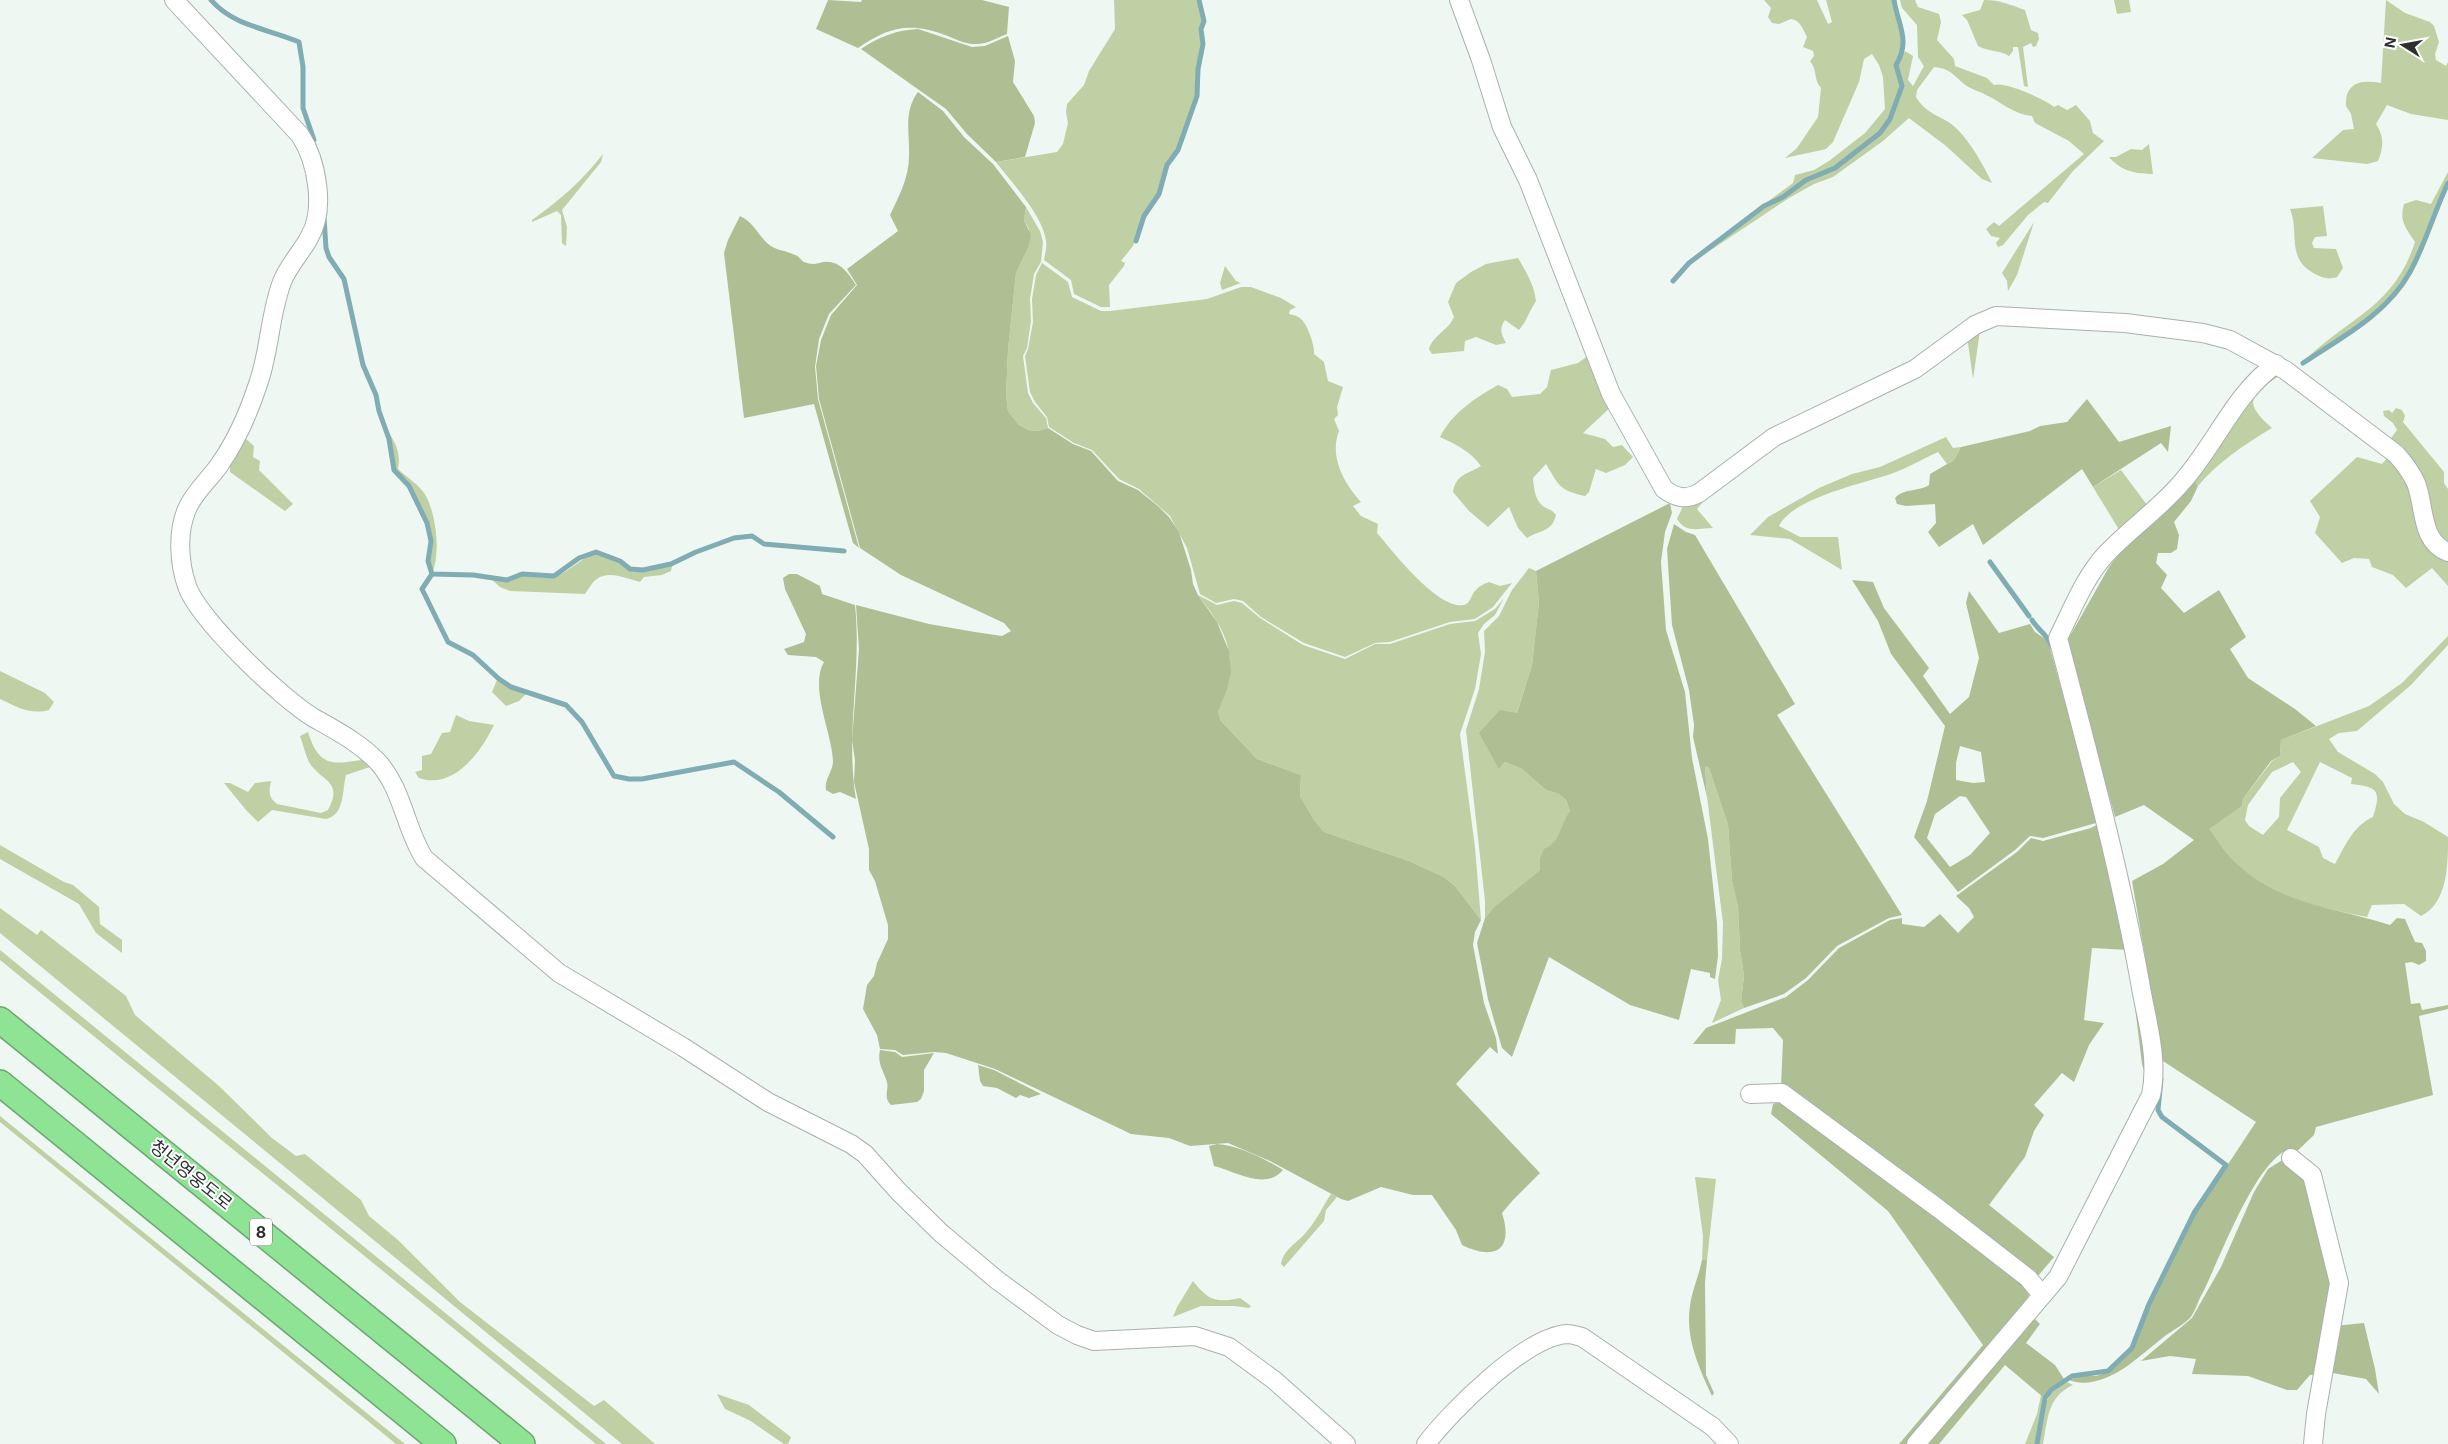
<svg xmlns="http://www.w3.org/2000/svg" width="2448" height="1444" font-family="Inter,'Noto Sans KR',sans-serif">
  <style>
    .green { fill: #bfd0a4; fill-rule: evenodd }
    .forest { fill: #aebf93; fill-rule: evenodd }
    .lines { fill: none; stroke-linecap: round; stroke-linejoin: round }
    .stream { stroke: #80acb3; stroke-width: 5 }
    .minor-casing { stroke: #a9b0ad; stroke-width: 20 }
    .highway-casing { stroke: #6ca571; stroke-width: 28 }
    .minor { stroke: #fff; stroke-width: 18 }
    .highway { stroke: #8ee494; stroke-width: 25 }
    .labels { text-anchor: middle; stroke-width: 4; stroke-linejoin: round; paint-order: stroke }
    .shield { fill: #fff; stroke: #6c6e6d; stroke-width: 1 }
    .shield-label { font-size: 16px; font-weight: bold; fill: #2d302f }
    .street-label { font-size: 18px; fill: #2d302f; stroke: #fff }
  </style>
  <rect width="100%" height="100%" fill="#eff7f3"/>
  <g class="green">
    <path d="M1114,0h84l5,21 -3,8 1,15 -4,25 -1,26 -19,54 -11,16 -8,28 -15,23 -10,30 -12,15 4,2 -1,3 -15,19 1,22h-9l-27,-13 -3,-14 -27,-20c1,-6 3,-13 2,-19 -3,-26 -35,-59 -50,-79l61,-10 6,-8 5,-21 -2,-11 1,-8 17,-19 5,-14 26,-42z"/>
    <path d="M1764,0h53l11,24 4,-2 -6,-22h66c5,25 18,41 3,64l6,22 -12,33 -10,13 -45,35 -29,12 -23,17 -19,9 30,-22 2,-8 19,-5 15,-9 36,-28 20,-24 -2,-32 -4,-12 -7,-11 -8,5 -5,23 -26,60 -7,7 -41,9 12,-10 21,-31 3,-29c-8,-9 -3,-17 -11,-27l4,-5 -1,-5 -10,-4 4,-10c-4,-8 -7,-17 -16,-18l-12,5 -7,-1 -4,-6 3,-9z"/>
    <path d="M1900,0h15l3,7 21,7 2,8 -4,18 17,19 1,7 32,12 7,7c11,-4 50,14 60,22l4,-2 9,5 9,-5 14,16 3,12 11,8 -31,30 -25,32 -4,-1 -16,13 -25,30 -5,2 -2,-4 4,-5 -9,-2 -5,-7 8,-7 5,4 85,-72 -15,-13 -34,-18 -3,-7c-17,-1 -31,-14 -46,-21 -7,-4 -16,-6 -22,-11 -10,-9 -15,-16 -30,-17l-17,23 -1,7c12,20 28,18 42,33 13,13 26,36 34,53l-10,-4 -36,-33 -37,-28 -26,23 -50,36 -19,7 -25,14 -99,66 75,-57 18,-9 24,-17 28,-12 46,-35 10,-14 12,-34 -5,-21 7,-14 8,5 -5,24 5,6 11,-20 -6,-9 -1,-32 -15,-17z"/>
    <path d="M1984,0c16,0 27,5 41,10l6,20 7,3 1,6 -3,7 -3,1 -2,-4 -8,4 5,40 -4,-1 -6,-39h-5v4l-4,5c-9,-6 -20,-4 -31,-10l-11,-26 -5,-5 18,-5z"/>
    <path d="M2114,0h15l2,12 -14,2z"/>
    <path d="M2386,0l19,13 25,9 4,4 5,16 -4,12 1,6 10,6 2,-4v58l-37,-6 -24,-9 -11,19c8,12 8,23 2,37l-11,3 -55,-6 31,-28 11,-1 -3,-15 -5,-8c-1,-25 17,-26 35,-23z"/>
    <path d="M2149,144l4,30c-18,0 -32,-3 -44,-17h7l15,-8 11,1z"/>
    <path d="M603,154l-2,8 -39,48 5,17 -1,19 -4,-3 -1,-28 -4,-4 -25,11v-2c27,-19 51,-40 71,-66z"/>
    <path d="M2448,172v8l-32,78 -20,34 -25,24 -68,46c44,-44 91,-54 112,-120 -9,-14 -16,-20 -11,-38l12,-4 15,4z"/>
    <path d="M2323,206l4,30 -12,1 -3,6 2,5 22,1 7,19 -6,9c-9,3 -14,1 -22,-3 -30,-16 -15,-41 -25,-65z"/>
    <path d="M1026,207l14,24 3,11 -2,20 -7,12 -4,25 1,22 -4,27 -4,8 5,37 5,10 13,15 2,10 -10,3 -10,-1 -10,-6 -10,-13 -2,-16 2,-45 8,-77 12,-25 1,-19 -5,-9z"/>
    <path d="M2034,222l-17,53 -9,16 -1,-10 -5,-8z"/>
    <path d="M1518,258c8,14 16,26 18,43 -7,10 -9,20 -17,29l-14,-10c-6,9 -4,14 1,23l-10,2 -20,-8 -11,4 -1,10 -32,3 -3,-5c4,-14 19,-18 25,-32l-6,-15 8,-19 15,-11 15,-8z"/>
    <path d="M1042,263l26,19 4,15 29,14h9l97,-12 34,-12h10l30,11 15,9 -6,3 -1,4c4,1 9,2 12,5 6,5 14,26 13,35l10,8 4,19 15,6 -6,20 1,8 -4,4 5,12c-10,26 5,52 22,71l-8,4 8,10 17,8 -1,9 6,7c14,17 57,70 81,65 7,-2 7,-11 12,-15 3,-4 8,-6 13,-8l11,4 12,-3 -19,24 -18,12 -25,3 -60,20 -15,1 -30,14 -41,-14 -43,-26 -18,-16 -9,-2 -18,4 -16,-9 -13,-46 -17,-32 -31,-27 -20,-10 -27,-29 -18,-7 -25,-16 -2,-10 -12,-15 -5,-10 -5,-36 3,-7 5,-27 -1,-23 4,-24z"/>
    <path d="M1225,266l11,15 5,2 -19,7 -2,-7z"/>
    <path d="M1980,331l-7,48 -6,-43z"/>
    <path d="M1593,352l21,52 -31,29 22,6 8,8 9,-2 11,12 -8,8 -19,8 -10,-4 -7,23 -4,4c-27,-6 -26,-11 -39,-32l-13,14c1,11 2,24 13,30 5,2 7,3 10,7 -4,17 -16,15 -29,23l-9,-10 -9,-21 -21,20 -19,-16 -16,-19c3,-18 15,-18 28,-26 -11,-15 -24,-21 -41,-29 12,-24 35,-39 58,-52l9,4 5,8 28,-3 7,-7 4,-17 27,-7z"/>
    <path d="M2279,371l114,85 55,99v31l-16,-18 -26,20 -13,-13 -21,-8 -3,-8 -15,-1 -12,5 -27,-30 5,-16 -10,-16 47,-44 25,7 6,-7 -109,-81c-31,20 -35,27 -7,52 -28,17 -53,33 -74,58l-6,-8 61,-88z"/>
    <path d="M2396,408l6,2 3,6 -2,6 41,50v11l4,6v61l-3,-2 -22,-44 -37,-59 11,-15 -4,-7 -9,-7 -1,-5 6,-1 3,3z"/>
    <path d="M387,430c9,13 14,24 11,39 9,9 21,15 28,27 10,19 15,57 6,77l-3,-12 3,-20 -4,-18 -10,-24 -8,-14 -15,-15z"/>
    <path d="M1946,437l7,11 8,-1 -7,13 -7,4 -9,-12c-13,6 -27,14 -42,20 -29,11 -103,25 -117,54l21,11h38l4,33 -52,-31 -40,-4 18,-18 51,-29 33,-14 28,-7z"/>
    <path d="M246,439l8,7 -1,11 7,4 -1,9 34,34 -8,7 -55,-39v-19l7,-12z"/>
    <path d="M2121,470l29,39 -29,24 -28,-46z"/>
    <path d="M1718,484l-21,25 16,19c-14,0 -27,6 -36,-9l6,-13z"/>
    <path d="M596,553l23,9 10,9 14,1 29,-6 -1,5 -9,4 -18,2 -4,5c-13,-3 -31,-12 -43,-3 -5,3 -9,11 -12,15l-75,-3 -10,-4 -9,-8c19,3 14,0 30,-3 11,-3 23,5 35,0 15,-5 24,-18 40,-23z"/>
    <path d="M1529,568l7,3 3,31 -7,63 -33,104 6,-7 17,7 24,21 13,4 7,6 4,11c-6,9 -7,16 -11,26 -4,9 -12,16 -19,22v11l-46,37 -9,11v-17l-19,-171 13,-41 6,-37 -1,-21 15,-15 13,-26z"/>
    <path d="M1198,595l19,10 17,-4 8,2 18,15 43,27 42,14 30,-15h15l60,-20 25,-3 20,-12 9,-11 -9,17 -11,9 -6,9 3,21 -6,35 -15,45 15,113 6,73 -26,-34 -11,-9 -35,-16 -85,-29 -10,-12 -14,-24 1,-21 -44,-16 -36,-38 -3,-9c20,-53 15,-72 -20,-117z"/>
    <path d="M2448,636v9l-37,40 -54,46 -18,2 -10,6 9,13 37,22 8,8 11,22 11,10 19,8 24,15c0,27 0,66 -27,79l-17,-12 -32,1 -5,12c-46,-10 -95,-18 -130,-52 -10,-11 -19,-24 -29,-36l34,-23 1,-7 29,-38 8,-5 1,-16 88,-34 33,-23zM2293,762l8,10 -21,26 -1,19 -16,18 -14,-9 -4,-6 3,-15 24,-33zM2320,762l32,16 -1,6c28,3 30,7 22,33 -20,9 -28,29 -38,47l-12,-6 -4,-11 -32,-17z"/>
    <path d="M0,671l45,22 9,9 -5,8c-19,5 -32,-3 -49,-11z"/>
    <path d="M497,680l29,14 -7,7 -13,5 -14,-14z"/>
    <path d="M456,715l13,6 25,4c-13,27 -40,65 -75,53l-4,-6 7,-2v-14l9,-2 11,-21 8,-1z"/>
    <path d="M308,732c12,39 28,31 61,27l7,6 -30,10c-4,16 -1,40 -20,44l-54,-9 -14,12 -12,-12 -22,-27h6l18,9 7,-9 16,-2c-2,10 -3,16 6,23l44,9 7,-3c16,-30 -7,-28 -19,-48 -4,-8 -6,-18 -9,-26z"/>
    <path d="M1705,766l4,2 19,57 4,56 6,26 2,43 4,26 -3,25 3,7 -32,15 9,-23 -3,-20 4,-21 1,-36 -16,-126z"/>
    <path d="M0,845l64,37 9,3 26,22 1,17 22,16v13l-26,-20 -17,-29 -79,-45z"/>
    <path d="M0,908l37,27 4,-5 85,66 9,19 84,71 53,52 24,18 9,-2 56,46 8,16 29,24 62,62 134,104 10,-6 51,44h-33l-622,-511z"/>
    <path d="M0,950l606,494h-10l-596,-484z"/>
    <path d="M0,1116l405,328h-9l-396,-322z"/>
    <path d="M1695,1177l21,2 -9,81h-5l1,-24z"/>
    <path d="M1331,1194l6,3 -11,13 -2,11 -40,46 -3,-3c3,-16 17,-21 26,-33 10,-11 16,-25 24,-37z"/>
    <path d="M1193,1281c16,20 23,22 47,17l11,8 -2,2 -15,-2h-33l-28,11 4,-10z"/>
    <path d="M2067,1382l6,3c-26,12 -25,34 -30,59h-4l8,-43 4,-8z"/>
    <path d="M717,1394l32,11 42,32 -3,7h-4l-35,-24 -24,-11z"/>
    <path d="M2041,1395l2,2 -7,47h-11l12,-30z"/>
  </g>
  <g class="forest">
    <path d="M828,0l33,2 1,-2h120l27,7 -2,27c-11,4 -21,11 -33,10 -10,0 -20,-6 -29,-9 -36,-13 -56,-8 -87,13l-42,-19z"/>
    <path d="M918,29l54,18 13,-1 23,-10 7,25 -2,21 21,34 1,7 -10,34 -29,5 -29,-28 -21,-25 -85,-60c17,-12 36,-19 57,-20z"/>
    <path d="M918,92l25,19 21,26 29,27 33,43 -2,13 7,15 -3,13 -12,25 -8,77 -2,45 2,16 10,13 10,6 10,1 10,-3 25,16 18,7 27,30 20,9 21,17 10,10 10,15 12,38 2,14 5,11 19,27 12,29 2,21 -4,17 -9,23 3,9 36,38 44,16 -1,21 14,24 10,12 85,29 35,16 11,9 26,34 -6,12 -2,13 11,58 12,35 2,16 -8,-7 -34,37 84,89 -27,27 -11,13c12,37 -7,48 -40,32l-6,-15 -24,-35h-19l-32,-8 -33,14 -7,-2 -71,-38 -42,-18 -38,3 -21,-8 -38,-4 -136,-65 -49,-16 -12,-1 -31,3 -8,-5 -15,-1 -3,-14 -14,-26 4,-24 7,-9 3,-13 11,-24v-14l-13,-44 -6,-11v-21l-15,-67 1,-22 -3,-20 7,-91 -3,-44 73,19 46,8 27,4 9,-5 -7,-8 -103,-48 -41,-27 -41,-149 -3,-33 5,-26 10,-25 26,-30 -10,-16 51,-38 -8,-16c9,-19 19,-37 19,-59 1,-23 -6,-44 9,-64z"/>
    <path d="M740,216c13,6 17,17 27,27 8,8 19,7 28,12 4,1 6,5 9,7 7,3 13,2 19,0 17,-2 25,11 33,23l-27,29 -10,25 -4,28 3,32 41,149 -6,-5 -39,-139 -70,14 -20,-165 4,-13z"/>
    <path d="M2087,399l32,43 52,-16 -3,26 -7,-9 -68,44 -11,-18 -99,76 -10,-21 -34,23 -11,-15 8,-9 -1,-19 -29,2 -9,-2 -2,-6c9,-10 23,-6 34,-13l1,-11 24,-14 7,-13 69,-16 10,-5 27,-4z"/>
    <path d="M2192,478l6,8 -7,15 -17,21 5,13 -2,14 -6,4h-13l-2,10 11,12 -6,13 23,25 35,-23 27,47 -16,12 18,29 47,31 21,17 -35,14 -1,16 -9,5 -28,38 -1,7 -33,23c9,12 18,26 29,36 43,40 99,43 152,60l7,-7 8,1 10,23 7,1 4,8v10l-7,4 -7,-3 -7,1 6,41 9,-1 2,7 26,-5v4l-29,7 14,79 -117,32 -2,8 -20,19 -1,-6c-36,6 -74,114 -91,146 -4,7 -7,18 -12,24 -7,7 -17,12 -25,18 -13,10 -25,21 -39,31 -15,10 -38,21 -57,13l13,-5 14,1 13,-4 24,-23 18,-45 44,-90 61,-92 -93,-61 -31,-180 31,-17 31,-24 -50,-35 -29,12 -49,-174 43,-76 19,-25z"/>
    <path d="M1670,503l2,10 -7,19 -4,30 5,68 19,62 7,66 16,81 9,84 1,33 -3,23 -5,-2v-4l-19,-4 -12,51 -49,-15 -81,-48 -37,100 -10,-9 -14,-49 -11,-56 8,-25 9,-11 46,-37v-11l4,-10c18,-8 15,-23 26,-38l-4,-11 -7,-6 -13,-4 -24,-21 -17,-7 -6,7 -20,-36 21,-23 17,3 15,-48 7,-63 -3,-31z"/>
    <path d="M1674,524l12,8 9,3 100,169 -18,11 125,200 -13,3 -52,28 -31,32 -22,16 -40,14 -3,-7 3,-25 -4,-26 -2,-43 -6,-26 -4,-56 -19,-57 -4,-2 2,31 -14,-60 1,-12 -5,-35 -17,-65 -5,-76z"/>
    <path d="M789,574h8l23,12 2,8 33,11c7,65 -10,129 1,194l-16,-7 -7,2 -7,-4c-2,-11 7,-18 7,-29 -1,-28 -24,-74 -9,-99l-8,-5 -28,-2 -4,-6 20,-7 2,-8 -21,-45 -2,-11z"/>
    <path d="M1852,580l21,2 11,26 45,60 -6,8 27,38 19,-17 10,-39 -13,-55 3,-12 30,42 31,-9 5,8 13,9 50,180 -2,2 -53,15 -13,-2 -15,14 -57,42 -44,-55 13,-36 18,-75 -54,-72 -13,-33zM1960,746l21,6 4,30 -12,1 -17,-3v-17zM1960,796l6,1 24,36 -20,22 -20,12 -23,-29 8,-24z"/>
    <path d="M2104,819l38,191 8,70 -4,-2 -4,-14 -14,-114 -36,-2 -8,72 20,3 -15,22 -15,37 -12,-9 -28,32 10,10 -10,16 -9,26 -36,48 65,52 -16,19 -248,-187 -9,-2 2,-47 -10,-12 -37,1 -1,15h-42l13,-16 80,-31 22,-17 31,-32 51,-28 12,-2v6l22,3 16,-13 18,19 16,-16 -5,-9 -13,-12 61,-44 14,-14 12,3 48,-13 9,-5 3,6z"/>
    <path d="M880,1050l15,2 7,5 32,-4 -10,17v21l-3,8 -4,3 -26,3c-8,-8 -2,-14 -4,-23 -4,-13 -10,-18 -7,-32z"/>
    <path d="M978,1065l16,5 47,24 -12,4 -9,-3 -4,3 -19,-10 -14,-2 -3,-5z"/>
    <path d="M1779,1102l231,168 17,19 2,6 -3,5 -118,144h-9l84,-99 -95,-134 -117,-97 2,-10z"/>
    <path d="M1217,1144c20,1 49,15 66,26 -18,21 -48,1 -69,-4l-5,-20z"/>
    <path d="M2284,1159l28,17 24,107 -15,92h-11l-13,15h-10l-39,-14 -56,-2 4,-15 -26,-3 -29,5 51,-43 29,-51 33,-75 14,-23z"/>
    <path d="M1702,1260h5l-2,23 1,92 8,18 -2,3c-13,-28 -27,-58 -22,-90 2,-15 9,-31 12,-46z"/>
    <path d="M2032,1316l8,8 -14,19 29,22 9,14 -15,10 -6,8 -38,-32 -66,79h-15z"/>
    <path d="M2364,1323l11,46 4,25 -13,-15 -39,-7 7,-46z"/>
  </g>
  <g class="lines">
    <g class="stream">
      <path d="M211,0c22,26 58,29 88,42l4,25v41l11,32"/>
      <path d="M324,218l2,30 3,9 15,22 19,86 13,30 3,16 10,28 5,31 15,16 18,37 4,18 -3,20 4,13 41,1 34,5 15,-6 32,2 25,-18 17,-6 24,9 10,8 13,1 28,-6 25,-12 38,-14 18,-2 12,8 80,7"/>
      <path d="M1136,241l8,-25 15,-22 8,-29 11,-15 19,-54 1,-27 5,-25 -2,-15 3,-8 -5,-21"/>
      <path d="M1673,281l16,-18 75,-57 19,-9 23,-17 29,-12 45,-35 10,-14 12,-33 -6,-21c15,-24 2,-40 -2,-65"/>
      <path d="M2303,363c39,-26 84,-49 107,-91 15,-27 24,-60 38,-89"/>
      <path d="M1990,562l39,54"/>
      <path d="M432,574l-10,15 26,53 25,13 26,24 12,8 55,18 16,17 32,54 15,3h13l92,-17 45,30 54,45"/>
      <path d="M2032,620c5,9 17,16 20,27"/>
      <path d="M2037,1444l8,-46 6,-8 21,-14 36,-5 24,-23 17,-44 45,-91 32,-48 -64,-48 -4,-7 3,-31"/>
    </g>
    <defs>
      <g id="minor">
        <path d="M174,0l126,135c17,26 26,75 9,103 -8,15 -21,28 -27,44 -13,34 -12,71 -25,105 -9,27 -21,54 -37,77 -10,15 -26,28 -33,45 -10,23 -8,54 0,77 11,33 96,114 127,132 23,13 46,25 64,44 25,28 27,66 46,96l135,115 124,74 85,55 83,42 14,10 34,38 42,41 56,47 61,45 19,10 17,6 101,-5 34,11 45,33 72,64"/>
        <path d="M1459,0l22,60 21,67 26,53 83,214 53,95c12,9 22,11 35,4l75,-56 141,-68 60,-44 21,-9 129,7 78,10 27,7 55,30 111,84c8,9 15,18 20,29 9,22 4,59 32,69"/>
        <path d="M1750,1094l32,-1 157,116 89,69 14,17"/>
        <path d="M2291,1158l21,17 27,108 -23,131 -3,30"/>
        <path d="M1426,1444c25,-33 99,-107 141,-110 5,0 10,2 15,3l131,90 16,17"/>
        <path d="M1916,1444l142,-167 93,-182c8,-37 -5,-76 -11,-113 -21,-116 -52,-229 -82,-344 14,-28 27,-62 49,-85 24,-25 53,-45 75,-71 34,-38 52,-88 94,-118"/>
      </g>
      <g id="highway">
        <path d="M0,1020l522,424"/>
        <path d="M0,1083l443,361"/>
      </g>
    </defs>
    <use href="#minor" class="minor-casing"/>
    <use href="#highway" class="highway-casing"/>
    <use href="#minor" class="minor"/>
    <use href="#highway" class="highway"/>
  </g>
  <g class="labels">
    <rect class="shield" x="250" y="1218.5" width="22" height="27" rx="4"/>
    <g class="shield-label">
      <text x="261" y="1238">8</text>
    </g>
    <g class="street-label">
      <text transform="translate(191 1175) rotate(39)" y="6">청년영웅도로</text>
    </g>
  </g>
  <g transform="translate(2403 45) rotate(281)" stroke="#ffffff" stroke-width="4" paint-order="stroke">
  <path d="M0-4L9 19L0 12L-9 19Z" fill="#2d302f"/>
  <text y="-8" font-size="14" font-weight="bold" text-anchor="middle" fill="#2d302f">N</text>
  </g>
</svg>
